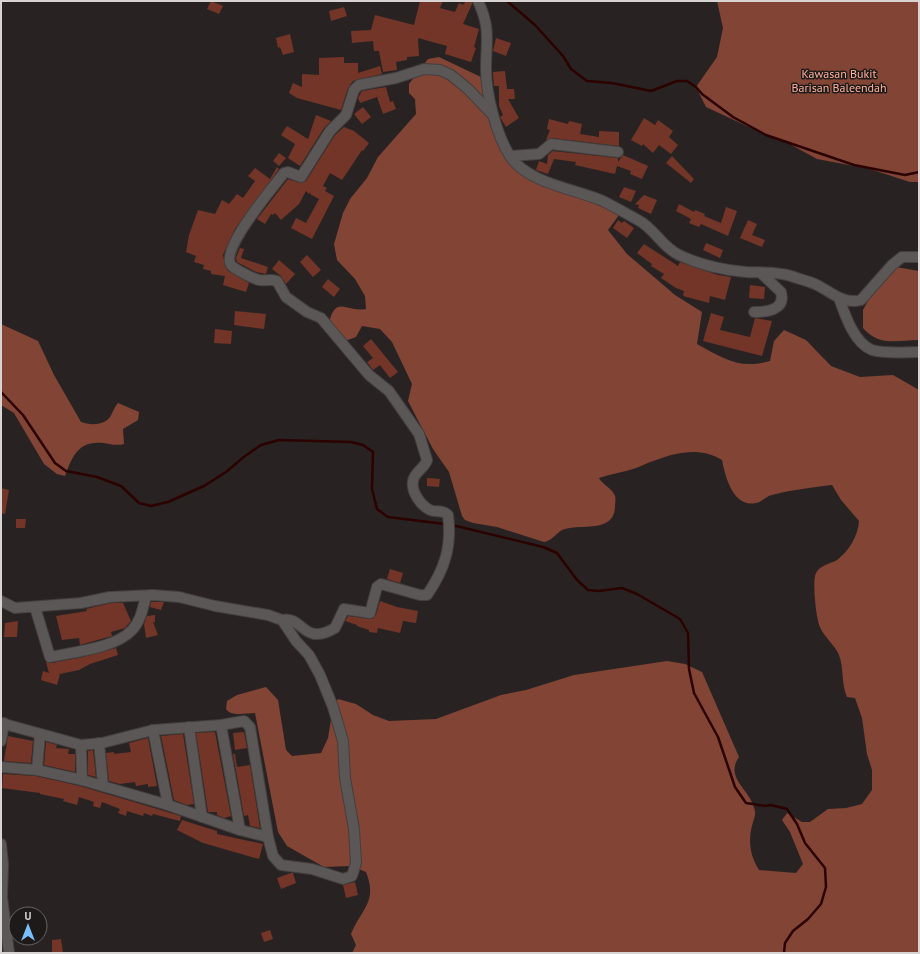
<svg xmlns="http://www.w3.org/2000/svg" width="920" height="954" font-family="'PT Sans',sans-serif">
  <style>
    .forest { fill: #824435 }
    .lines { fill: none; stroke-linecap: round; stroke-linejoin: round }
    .stream { stroke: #2b0200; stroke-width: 2.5 }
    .building { fill: #723527 }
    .minor-casing { stroke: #443f3e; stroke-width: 12 }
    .minor { stroke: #5a5756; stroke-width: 10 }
    .labels { text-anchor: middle; stroke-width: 3; stroke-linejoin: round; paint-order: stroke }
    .park-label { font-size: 12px; fill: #feb09d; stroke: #1e1a19 }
  </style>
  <rect width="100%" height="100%" fill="#282322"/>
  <g class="forest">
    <path d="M717,1h202v181h-9l-40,-13 -53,-10 -31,-17 -20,-7 -60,-28 -10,-20 21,-30 6,-29z"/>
    <path d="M439,57l44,21 16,68 25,30 84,33 11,6 -11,15 19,24 48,41 27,17 -5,32c26,14 42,26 73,17l4,-20 10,-11 22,10 25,26 29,11 33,-2 26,15v563h-567l4,-8 -5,-11c10,-25 27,-32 15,-62l-15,-6 -27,1 -37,-21 -9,-14 -23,-119c-9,0 -24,4 -29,-4l1,-8 10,-6 29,-8 12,13 8,50 6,6 29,-3 7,-15 5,-31 5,-8 18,5 17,11 16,6 47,-2 65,-24 25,-5 48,-15 93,-14 18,3 17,8 37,85c-15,22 12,32 16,54 1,4 -2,10 -3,15 -4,15 -2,30 7,44l37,3 7,-9 -13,-32 -8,-12 5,-7 15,9h8l18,-13 18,-1 16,-4 10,-14v-20l-5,-16 -5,-36 -7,-20 -8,-1c-6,-14 -3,-29 -8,-42 -4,-10 -15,-18 -19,-28 -4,-8 -8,-47 -4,-54 4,-8 14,-9 21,-13 12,-9 21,-24 22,-39l-18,-21 -9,-15c-17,2 -42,5 -60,10 -6,1 -10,7 -16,8 -23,5 -31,-27 -34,-43 -28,-17 -59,-3 -86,8 -12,4 -25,6 -37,10 4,7 13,10 16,18 1,3 0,7 0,10 0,27 -33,18 -50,23 -8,2 -11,11 -21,13l-47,-15 -24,-4 -8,-3 -3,-4 -13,-44 -16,-23 -25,-48 4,-17 -20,-42 -12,-13 -18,-3 -6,11 -8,3 -13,-3 -7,-11c8,-33 17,-13 38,-17l-1,-13 -10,-17 -18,-19 -3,-16 9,-31 7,-14 17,-21 11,-21 38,-43 -1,-15 -6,-6v-9l19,-25z"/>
    <path d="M896,267l23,4v69c-23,0 -39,7 -56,-12v-18l8,-15z"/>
    <path d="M1,324l37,17 16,34 27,47c8,3 23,4 29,-5 3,-5 4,-9 8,-14l21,9 -1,8 -15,9 1,15c-8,2 -13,0 -21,-1 -24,-3 -31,13 -38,33l-8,-2 -13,-10 -30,-51 -13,-8z"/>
  </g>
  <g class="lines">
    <g class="stream">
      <path d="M507,1l28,24 28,31 8,13 16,12 25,2 39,8 26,-10h10l9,6 6,7 31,23 33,18 88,30 51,10 14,-3"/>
      <path d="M1,392l22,23 32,48 11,8 31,6 24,9 18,17 12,3 17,-4 36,-16 22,-14 19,-16 16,-11 18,-5 72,2 12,3 10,7 -1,37 5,20 11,8 57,7"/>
      <path d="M452,525l91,22 14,6 20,27 11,10 10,1 24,-3 15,6 43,25 8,14 1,36 5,24 24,44 17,50 11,16 19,3 6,-1 16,4 10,15 8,19 20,25 1,19 -5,17 -13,15 -15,12 -8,12 -1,10"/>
    </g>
  </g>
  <g class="building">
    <path d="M211,1l12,5 -4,8 -12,-5z"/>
    <path d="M420,1h23l-3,7 15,4 4,-9 4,2 3,-4h6v3l-9,20 16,5 -5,18 2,1 -5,14 -26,-8 2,-8 -29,-8 1,18 -12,1v3l-11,2 1,8 -14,2 -4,-21h-5l-1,-10 -21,2 -1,-12 20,-1 4,-15 39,10z"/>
    <path d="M344,7l3,9 -16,5 -2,-10z"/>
    <path d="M290,34l4,18 -11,3 -3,-8 -2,1 -2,-10z"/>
    <path d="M496,38l15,5 -5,13 -13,-5z"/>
    <path d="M344,57v6h14v10l22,-7 2,8 -29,7 -5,7 -7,22 -44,-12 -8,-5 4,-10 9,4v-13l17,1v-17z"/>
    <path d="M505,71l2,18h7l1,10h-7l11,19 -13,9 -6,-10 3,-2 -4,-9v-20h-5l-1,-14z"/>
    <path d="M386,87l4,15 3,-1 3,8 -13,5 -6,-17 -17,6 -2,-5 4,-7z"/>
    <path d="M363,107l8,10 -9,7 -8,-10z"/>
    <path d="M316,115l15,6 -7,7 -24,38 -12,-8 7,-14 -14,-9 6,-9 21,13z"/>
    <path d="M644,118l11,7 3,-5 15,11 -4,6 9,8 -7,9 -12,-9 -6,8 -10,-9 -1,2 -11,-6z"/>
    <path d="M549,119l19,5 1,-3 13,3 -2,10 19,3v-6l20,1v14l-67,-8 -6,2 4,-10 -3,-1z"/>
    <path d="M344,127l10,4 15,12 -6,8 -1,-1 -20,30 -12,-7 -7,13 4,2 -2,3 9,5 -22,43 -21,-11 5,-10 10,5 13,-24 -9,-5 1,-2 -2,2 -3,-3 -7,13 -18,16 -6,-7 -2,2 -2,-1 -6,10 -8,-5 31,-40 13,4 5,-2 29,-46z"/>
    <path d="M553,151l65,7v4l5,-7 25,11 -6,13 -12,-5 1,-3 -14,-5 -2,8 -40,-9 1,-3 -22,-3 -6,15 -12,-4 3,-9 8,3 1,-9z"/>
    <path d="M279,153l7,5 -7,8 -6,-5z"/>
    <path d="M672,156l22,23 -3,4 -25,-20z"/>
    <path d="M277,167l2,2 -44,60 -12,26 4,15 22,13 -3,9 -23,-7 2,-9 -14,-2v-3l-8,-2 1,-4 -10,-3 2,-6 -10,-4 3,-17 9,-25 17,4 7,-14 7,4 8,-10 6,4 12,-17 -7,-5 7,-8 15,11z"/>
    <path d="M624,187l12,4 -5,11 -12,-5z"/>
    <path d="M644,195l13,5 -6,14 -13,-6 1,-3 -4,-1z"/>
    <path d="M679,204l15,8 1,-2 10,4 -1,2 17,7 5,-16 11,4 -9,25 -27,-12 -2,3 -10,-4 2,-4 -15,-8z"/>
    <path d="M618,220l4,3 2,-2 10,7 -7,10 -14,-10z"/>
    <path d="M748,220l9,4 -5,11 13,5 -3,7 -22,-9z"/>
    <path d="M706,243l17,7 -3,8 -17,-8z"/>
    <path d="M644,244l34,22 2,-4 38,13 13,2 -6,23 -15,-4 -1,7 -26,-7 1,-5 -8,-3 -15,-10 3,-4 -13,-8 1,-2 -15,-11z"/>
    <path d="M240,248l4,1 -3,9 27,9 -2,7 -10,-2 -19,-10 -1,-4z"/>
    <path d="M307,255l14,15 -8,7 -13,-15z"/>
    <path d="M279,260l16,14 -9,10 -5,-8 -9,-7z"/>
    <path d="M328,279l12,10 -6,8 -12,-10z"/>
    <path d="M750,285l15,2 -1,12 -15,-1z"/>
    <path d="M235,311l31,3 -2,15 -30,-4z"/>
    <path d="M711,313l13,4 -4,13 30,7 5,-19 17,3 -10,35 -59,-15z"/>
    <path d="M215,329l17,2 -1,13 -17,-1z"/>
    <path d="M371,339l27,33 -8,6 -10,-13 -7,5 -6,-8 6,-4 -10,-12z"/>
    <path d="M427,478l13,1 -1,8 -12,-1z"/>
    <path d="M1,488l8,2 -4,24 -4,-1z"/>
    <path d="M16,519h10l-1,9h-9z"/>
    <path d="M390,569l13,4 -3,10 -13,-4z"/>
    <path d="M380,601l17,6 21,4 -2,12 -13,-2 -3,12 -22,-5 -1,5 -8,-1v-2l-12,-4v-1l-12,-4 3,-5 24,3 4,-4z"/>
    <path d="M151,602h13l-3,8 -11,-3z"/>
    <path d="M111,603h12l8,18 -6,7 -14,4 1,4 -32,9 -1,-7 -17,2 -6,-24 31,-5 -1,-2z"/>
    <path d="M155,615v7h-2l5,13 -12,3 -2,-14 3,-8z"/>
    <path d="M18,621l-1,16h-13l1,-14z"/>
    <path d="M116,648l2,7 -28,9 -11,6 -19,4 -3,11 -16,-5 2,-9 6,2 -3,-11 5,1 32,-6z"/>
    <path d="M215,732l16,84 -7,2 -7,-3v-3h-9l-12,-79z"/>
    <path d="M244,732l3,16 -12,2 -2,-17z"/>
    <path d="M183,734l11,70 -7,1 -13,-5 -13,-64z"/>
    <path d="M8,736l25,5 -2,22 -27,-2z"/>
    <path d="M148,738l9,48 -9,1v-3l-12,2 -1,-4 -15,2 -11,-3 -3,-28 8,-1v2l17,-2 -2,-9z"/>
    <path d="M46,742l11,3 -1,3 13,1 -1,5h7v18l-31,-7z"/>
    <path d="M93,750l3,27 -8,-2v-24z"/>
    <path d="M233,754h2l2,13 13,-2 10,63 -10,-2 -2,-11 -4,1z"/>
    <path d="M3,774l33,2 44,10 101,30 -1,5 -27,-7 -1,2 -8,-3 -1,3 -16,-5 -1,5 -8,-3 2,-4 -18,-7 -2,6 -7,-2 1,-4 -15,-5 -2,8 -14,-4 1,-2 -24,-5v-1l-38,-5z"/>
    <path d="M182,820l35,11v3l46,10 -4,15 -56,-16 -26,-13z"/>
    <path d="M291,873h2l3,10 -15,6 -4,-11z"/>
    <path d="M355,882l3,13 -12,3 -3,-13z"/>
    <path d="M270,930l3,9 -9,3 -3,-9z"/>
    <path d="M61,939l2,14h-11v-13z"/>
  </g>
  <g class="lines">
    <defs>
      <g id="minor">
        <path d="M478,1c13,28 8,39 8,68 0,25 10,65 24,87 17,27 65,33 93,45 12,6 24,13 35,19 16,8 24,27 41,35 21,10 44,15 67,17 15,1 31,-1 45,4 8,3 18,5 26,9 14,7 27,20 44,15l31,-35 10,-8h17"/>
        <path d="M510,156l29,-2 12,-10 67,8"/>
        <path d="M839,298c6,17 15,45 33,52 14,4 33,2 47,2"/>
        <path d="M754,312c13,0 32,-2 27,-20l-20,-19"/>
        <path d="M1,601l14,7 66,-5 29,-6 43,-2 26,2 36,9 53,9 14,5 14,21 13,14 11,20 13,32 10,34 2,37 9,51 2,34 -4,13 -9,3 -31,-10 -31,-4 -8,-9 -5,-19 -28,-7 -72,-25 -86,-25 -45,-10 -36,-3"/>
        <path d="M35,607l15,50c23,-5 66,-9 82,-27 9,-9 11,-23 14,-34"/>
        <path d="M282,620c21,-5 21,27 53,8l9,-19 26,4 7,-26 4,-3 39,11h7c18,-26 25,-49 21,-80 -6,-6 -12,-2 -18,-5 -10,-5 -19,-19 -17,-29 1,-9 12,-13 14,-21l-8,-26 -30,-43 -20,-16 -48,-57 -14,-6 -21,-15 -9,-16c-6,-2 -12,0 -18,-1 -5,-1 -25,-11 -28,-15 -11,-15 42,-78 53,-92l4,-1 13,5 29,-46 16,-16 8,-25 5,-5 37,-7 28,-9 16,1 11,5 17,14 24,25"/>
        <path d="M1,723l80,22 21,-2 51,-13"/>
        <path d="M221,725l19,105"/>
        <path d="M189,727l13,90"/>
        <path d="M1,741l3,-18"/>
        <path d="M99,743l4,42"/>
        <path d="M81,745l1,35"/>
        <path d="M37,770l3,-36"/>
        <path d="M168,805l-15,-75 68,-5 23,-4 6,6 18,110"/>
        <path d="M1,844l2,20 -1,33 7,56"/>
      </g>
    </defs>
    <use href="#minor" class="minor-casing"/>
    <use href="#minor" class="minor"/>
  </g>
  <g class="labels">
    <g class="park-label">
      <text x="839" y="78">Kawasan Bukit<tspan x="839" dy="14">Barisan Baleendah</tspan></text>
    </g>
  </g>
  <rect width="920" height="954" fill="none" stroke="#d7d4d3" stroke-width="4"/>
  <g transform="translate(28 926)"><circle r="19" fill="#1e1a19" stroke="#686463"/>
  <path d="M0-3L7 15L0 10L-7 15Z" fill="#79bff8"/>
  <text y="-6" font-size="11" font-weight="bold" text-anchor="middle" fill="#d7d4d3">U</text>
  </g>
</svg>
